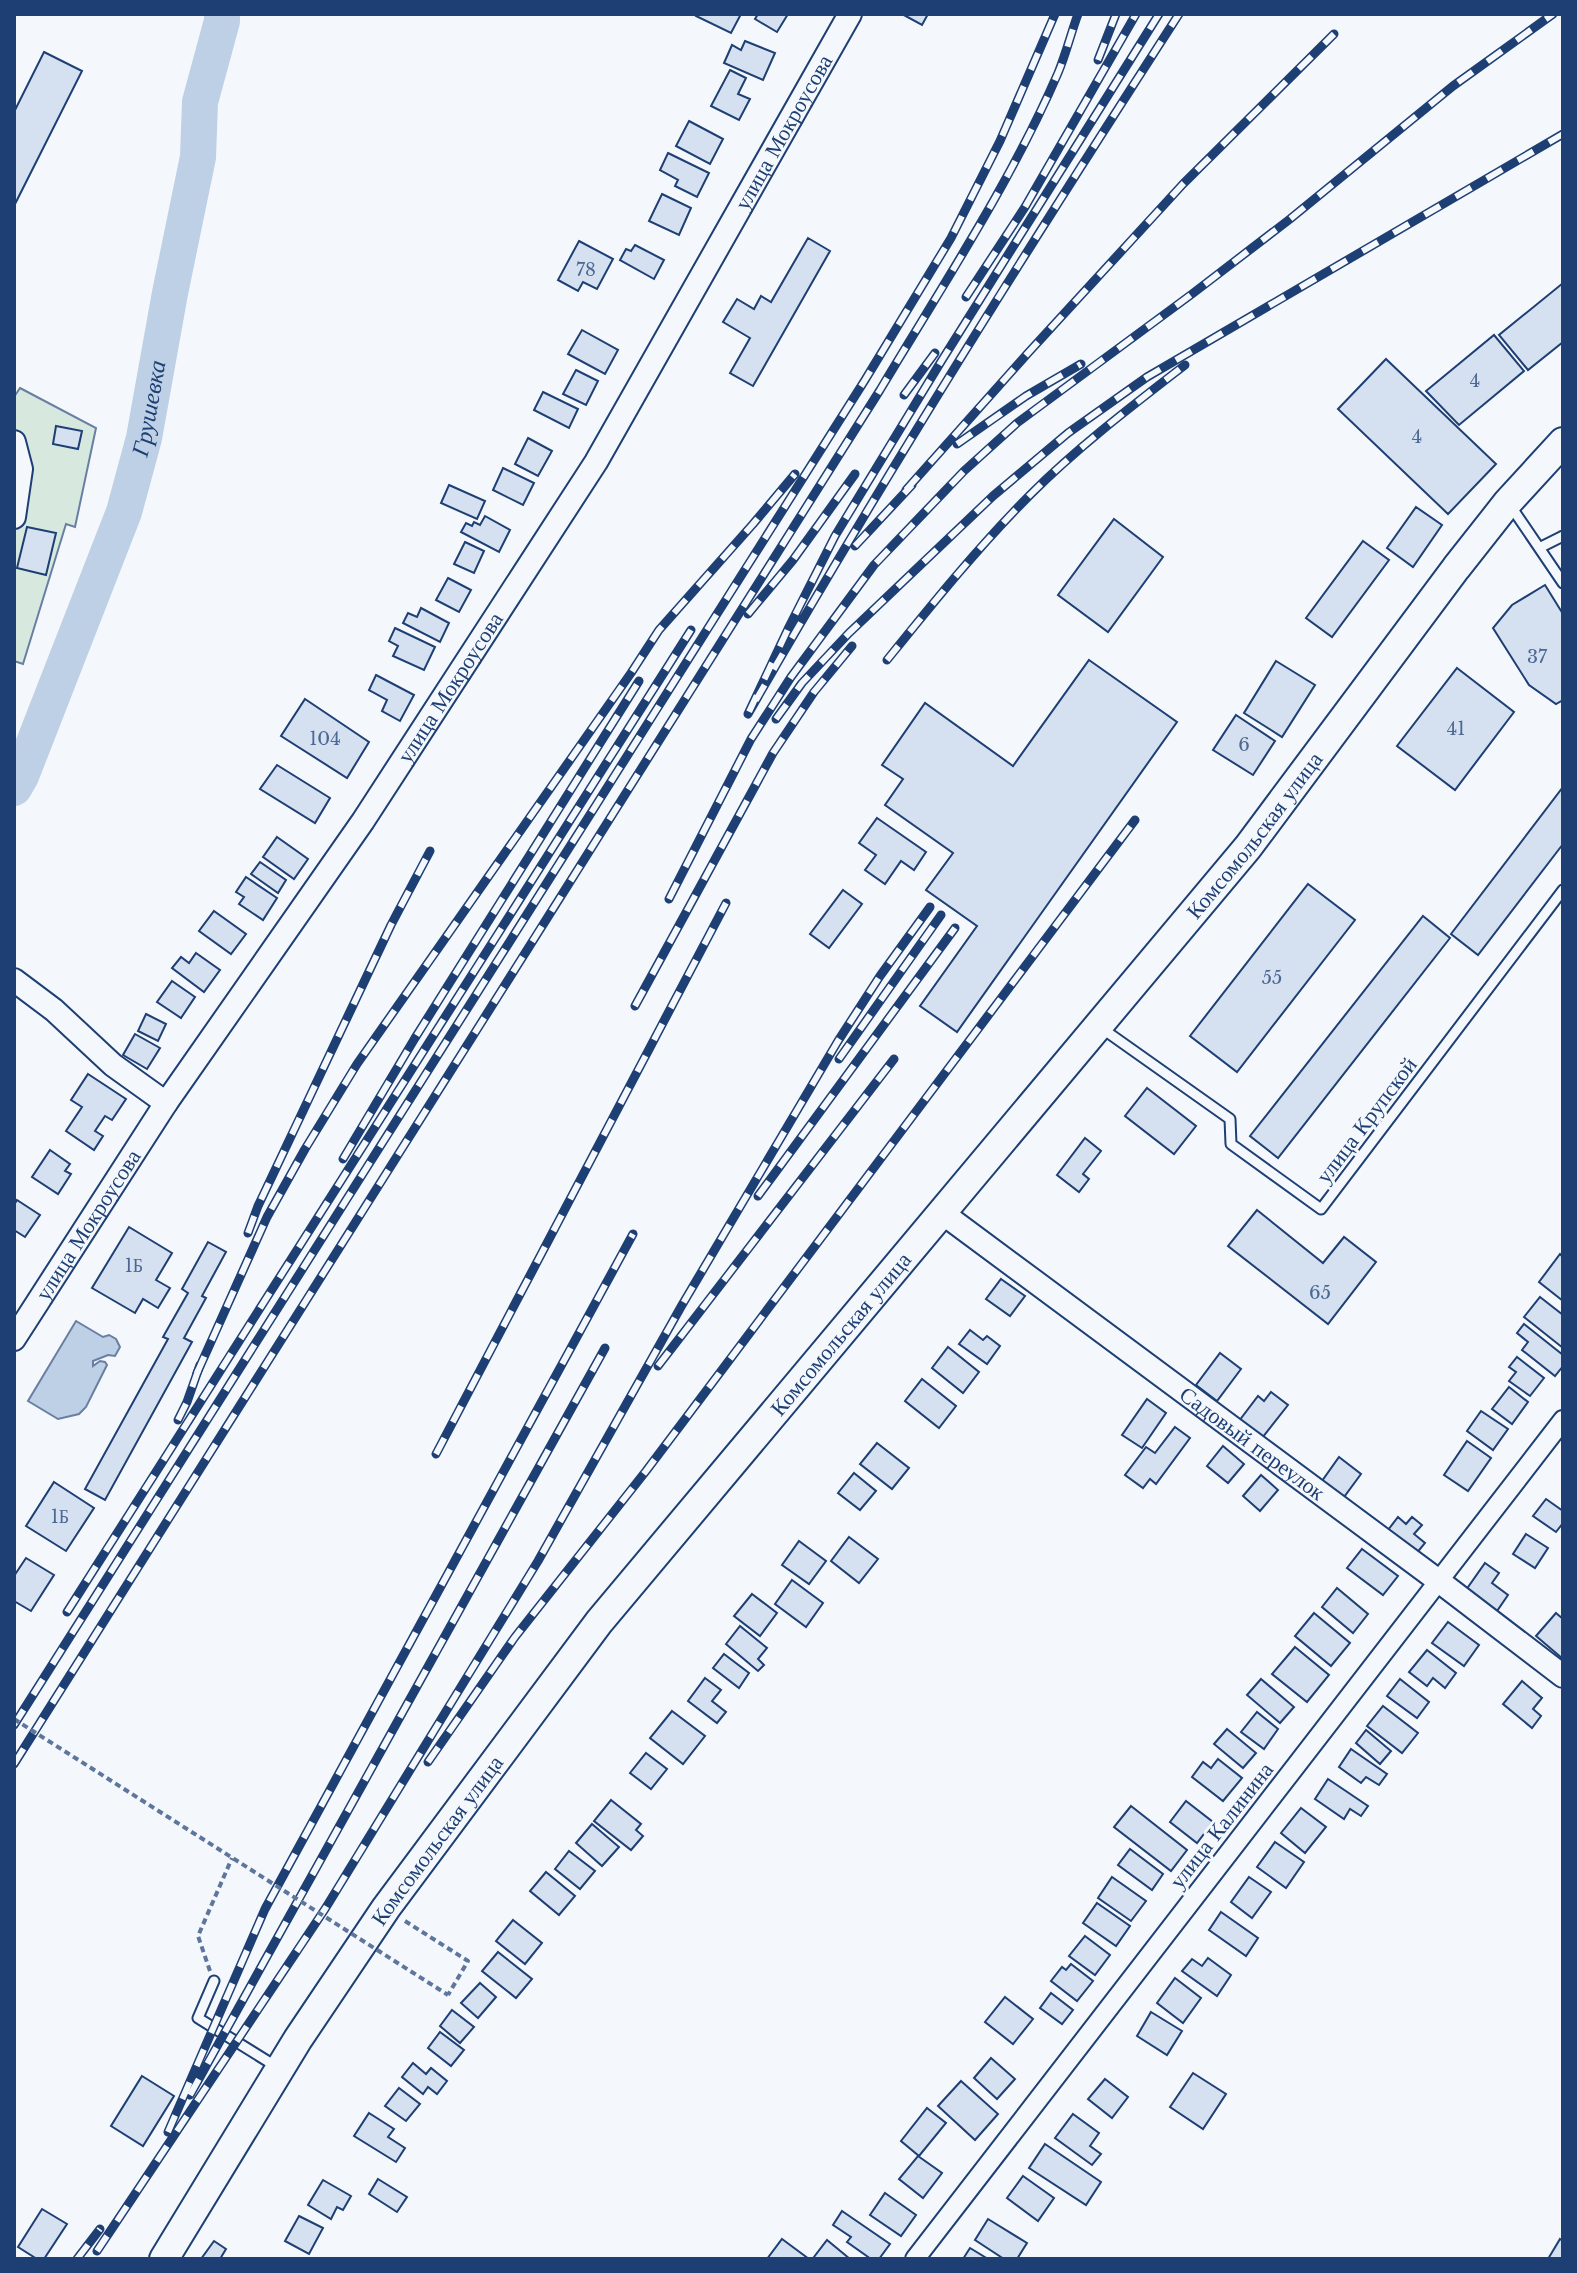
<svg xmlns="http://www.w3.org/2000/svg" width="1577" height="2273" font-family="'Libre Baskerville',serif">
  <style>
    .green { fill: #d7e8df; stroke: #687fa3; stroke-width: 2 }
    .water { fill: #bed0e5; stroke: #687fa3; stroke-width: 2 }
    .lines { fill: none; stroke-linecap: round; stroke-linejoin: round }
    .river { stroke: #bed0e5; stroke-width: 36 }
    .building { fill: #d5e0f0; stroke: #1d3f73; stroke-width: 2 }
    .service-casing { stroke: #1d3f73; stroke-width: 13 }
    .minor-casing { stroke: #1d3f73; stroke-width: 22 }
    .tertiary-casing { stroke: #1d3f73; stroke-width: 26 }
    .primary-casing { stroke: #1d3f73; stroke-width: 32 }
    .path { stroke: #5e769c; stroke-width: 4; stroke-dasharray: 6 4; stroke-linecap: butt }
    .service { stroke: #f4f7fb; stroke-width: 9 }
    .minor { stroke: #f4f7fb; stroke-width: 18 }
    .tertiary { stroke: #f4f7fb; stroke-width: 22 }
    .primary { stroke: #f4f7fb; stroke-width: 28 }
    .rail-casing { stroke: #1d3f73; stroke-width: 9 }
    .rail { stroke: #f4f7fb; stroke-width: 6; stroke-dasharray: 18; stroke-linecap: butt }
    .path-bridge { stroke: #5e769c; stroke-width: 4; stroke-dasharray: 6 4; stroke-linecap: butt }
    .labels { text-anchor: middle; stroke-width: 6; stroke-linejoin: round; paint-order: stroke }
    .number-label { font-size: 18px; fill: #4b6792 }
    .street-label { font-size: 22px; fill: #1d3f73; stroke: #f4f7fb }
    .water-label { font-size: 24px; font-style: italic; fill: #1d3f73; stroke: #f4f7fb }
  </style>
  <rect width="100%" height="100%" fill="#f4f7fb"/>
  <path class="green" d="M20,388l76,40 -21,99 -9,-3 -43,140 -9,-3v-264z"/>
  <path class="water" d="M76,1321l27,16 6,-2 7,4 4,8 -5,9 -7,-1 -15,6v5l7,-5 5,1 2,3 -21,42 -7,7 -21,5 -30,-18z"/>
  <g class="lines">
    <path class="river" id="s1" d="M14,788l7,-12 103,-264 20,-74 26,-145 28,-136 2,-55 22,-81v-7"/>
  </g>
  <g class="building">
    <path d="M697,14h44l-10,19 -35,-17z"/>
    <path d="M758,14h30l-11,18 -22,-13z"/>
    <path d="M902,14h26l-6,11z"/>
    <path d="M745,41l30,12 -12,27 -39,-17 8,-18 9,5z"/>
    <path d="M44,52l38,19 -68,135v-94z"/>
    <path d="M730,70l16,8 -8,16 12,5 -11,21 -28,-14z"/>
    <path d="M689,121l34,18 -13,25 -34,-18z"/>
    <path d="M668,153l41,20 -12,24 -22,-11 3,-6 -18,-10z"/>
    <path d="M662,194l29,14 -12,27 -30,-14z"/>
    <path d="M808,238l22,13 -77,135 -23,-13 20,-35 -27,-16 14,-23 17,10 7,-13 10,6z"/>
    <path d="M579,241l34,18 -16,30 -14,-7 -5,9 -20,-11z"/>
    <path d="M635,245l29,15 -10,19 -34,-19 6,-11 5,2z"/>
    <path d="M1563,283v59l-35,28 -29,-35z"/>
    <path d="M582,330l36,20 -13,24 -37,-20z"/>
    <path d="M1494,335l30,36 -65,54 -33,-34z"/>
    <path d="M1386,359l110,105 -48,50 -110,-105z"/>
    <path d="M576,370l22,11 -12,24 -23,-11z"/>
    <path d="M543,392l35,17 -9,19 -35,-18z"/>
    <path d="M56,426l26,5 -4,18 -25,-5z"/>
    <path d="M528,438l24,13 -14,25 -23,-12z"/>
    <path d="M503,468l31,15 -11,22 -30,-15z"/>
    <path d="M449,485l36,16 -8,18 -36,-16z"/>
    <path d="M1416,507l26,18 -29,42 -26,-19z"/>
    <path d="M485,516l25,14 -11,22 -38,-20 5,-9 6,3 2,-4 6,3z"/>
    <path d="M1114,519l49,38 -55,75 -50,-37z"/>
    <path d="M27,527l29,6 -10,42 -29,-7z"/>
    <path d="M1363,541l26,19 -57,77 -26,-19z"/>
    <path d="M465,542l19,9 -10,22 -20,-9z"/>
    <path d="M448,578l23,12 -12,22 -23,-12z"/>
    <path d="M1545,585l18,29v86l-7,4 -27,-19 -36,-57 19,-23z"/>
    <path d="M421,608l28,15 -9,19 -37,-19 5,-10 9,4z"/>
    <path d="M395,628l40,19 -11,23 -31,-14 5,-10 -9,-5z"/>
    <path d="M1089,660l88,62 -220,310 -37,-26 57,-80 -51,-36 27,-37 -68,-48 18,-26 -21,-14 43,-62 88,63z"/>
    <path d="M1276,661l39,24 -33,52 -38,-24z"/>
    <path d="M1457,668l57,44 -59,78 -58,-44z"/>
    <path d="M376,675l38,20 -14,26 -18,-10 5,-11 -18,-10z"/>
    <path d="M305,699l64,43 -22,36 -66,-42z"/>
    <path d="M1236,715l39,26 -22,34 -40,-25z"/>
    <path d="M277,765l53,33 -15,25 -55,-34z"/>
    <path d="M1563,787v57l-85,111 -27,-21z"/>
    <path d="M877,818l49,34 -12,18 -13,-9 -16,23 -20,-14 11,-15 -17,-12z"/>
    <path d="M277,837l31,22 -14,20 -31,-22z"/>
    <path d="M260,862l26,18 -8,13 -27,-19z"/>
    <path d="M246,877l31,21 -14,22 -24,-16 5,-7 -8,-5z"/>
    <path d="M1308,884l47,36 -118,152 -47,-36z"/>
    <path d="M843,890l19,14 -33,44 -19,-14z"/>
    <path d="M214,911l32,23 -15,20 -32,-23z"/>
    <path d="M1423,916l27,22 -172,220 -28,-22z"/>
    <path d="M196,953l24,17 -16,22 -32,-24 9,-11 8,6z"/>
    <path d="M172,981l23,16 -14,21 -24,-16z"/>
    <path d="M146,1014l20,10 -8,17 -20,-10z"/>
    <path d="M135,1034l25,14 -13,21 -24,-14z"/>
    <path d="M88,1074l38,25 -14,21 -7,-4 -10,15 8,5 -9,14 -28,-19 16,-24 -11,-7z"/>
    <path d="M1147,1088l49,38 -22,28 -49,-38z"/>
    <path d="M1085,1138l16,13 -18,23 6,5 -10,13 -22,-17z"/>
    <path d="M50,1150l20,14 -5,7 6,3 -13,20 -26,-17z"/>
    <path d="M17,1200l23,15 -15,22 -11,-7v-25z"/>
    <path d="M1257,1210l66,53 21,-26 32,25 -48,62 -100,-78z"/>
    <path d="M129,1227l43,26 -16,27 14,8 -12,20 -15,-9 -8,14 -43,-25z"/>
    <path d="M208,1242l18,10 -24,44 4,2 -22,40 8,4 -87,158 -20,-11 83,-150 -5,-2 25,-44 -6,-4z"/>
    <path d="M1560,1254l3,3v44l-24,-19z"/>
    <path d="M1001,1279l24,17 -15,20 -24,-17z"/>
    <path d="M1540,1297l23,18v33l-39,-31z"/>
    <path d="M1524,1324l39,31v11l-8,10 -33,-26 6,-8 -11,-9z"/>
    <path d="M970,1330l13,10 4,-4 13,10 -13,18 -28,-20z"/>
    <path d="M948,1347l31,25 -16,21 -31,-25z"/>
    <path d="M1220,1353l21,16 -24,32 -21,-16z"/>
    <path d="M1517,1357l27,21 -14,18 -21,-15 7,-9 -7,-5z"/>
    <path d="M922,1379l34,27 -17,22 -34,-27z"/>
    <path d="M1509,1387l19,15 -16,22 -20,-15z"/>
    <path d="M1271,1392l17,13 -26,33 -23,-17 19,-25 6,5z"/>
    <path d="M1147,1399l19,14 -24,35 -20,-13z"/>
    <path d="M1481,1411l27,18 -15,21 -26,-19z"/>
    <path d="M1175,1427l15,11 -34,46 -6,-5 -7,9 -18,-13 21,-28 9,6z"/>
    <path d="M1467,1441l24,17 -23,33 -24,-16z"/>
    <path d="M877,1443l32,25 -17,21 -32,-25z"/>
    <path d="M1223,1446l21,18 -16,19 -21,-17z"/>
    <path d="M1339,1457l22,17 -17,23 -22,-16z"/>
    <path d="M854,1473l22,18 -16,19 -22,-17z"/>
    <path d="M1261,1475l17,15 -18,21 -17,-15z"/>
    <path d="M54,1482l40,26 -28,43 -40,-25z"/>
    <path d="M1546,1499l17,12v12l-7,9 -23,-16z"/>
    <path d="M1398,1517l8,7 6,-7 10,8 -8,9 11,9 -9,11 -28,-24z"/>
    <path d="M1526,1534l22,14 -13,20 -22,-14z"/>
    <path d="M849,1537l29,22 -19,24 -28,-22z"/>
    <path d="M799,1541l27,20 -17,23 -27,-19z"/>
    <path d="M1362,1549l36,27 -15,19 -36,-27z"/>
    <path d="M26,1558l28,17 -23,36 -17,-10v-25z"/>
    <path d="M1485,1563l14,10 -7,10 16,12 -11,16 -31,-21z"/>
    <path d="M792,1580l31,23 -17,24 -31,-23z"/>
    <path d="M1337,1588l31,26 -15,19 -31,-26z"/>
    <path d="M752,1594l25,19 -17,23 -26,-20z"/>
    <path d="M1314,1613l36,30 -19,23 -36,-30z"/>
    <path d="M1556,1613l7,6v40l-27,-23z"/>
    <path d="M1448,1622l31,23 -15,21 -32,-23z"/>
    <path d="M740,1626l27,22 -9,11 6,6 -6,6 -32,-27z"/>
    <path d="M1295,1647l34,28 -22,27 -35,-28z"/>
    <path d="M1427,1650l29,23 -11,15 -12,-10 -6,8 -18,-14z"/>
    <path d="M724,1654l25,19 -10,15 -26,-20z"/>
    <path d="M705,1678l16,12 -9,11 14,11 -9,11 -29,-22z"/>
    <path d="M1261,1679l33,28 -14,16 -33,-28z"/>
    <path d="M1400,1679l29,23 -12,16 -30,-22z"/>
    <path d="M1522,1681l20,17 -9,11 8,7 -9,12 -29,-24z"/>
    <path d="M1383,1706l35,27 -16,20 -35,-27z"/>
    <path d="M672,1711l33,25 -22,28 -33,-26z"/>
    <path d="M1257,1712l21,17 -14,20 -23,-17z"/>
    <path d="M1227,1729l29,24 -13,15 -29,-24z"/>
    <path d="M1366,1730l25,21 -11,13 -24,-21z"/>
    <path d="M1351,1749l36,25 -8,11 -13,-8 -5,6 -22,-16z"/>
    <path d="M646,1753l21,16 -16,20 -21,-16z"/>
    <path d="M1218,1759l24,19 -19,23 -31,-24 11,-15 8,6z"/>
    <path d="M1328,1779l40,27 -7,10 -11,-7 -6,10 -29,-20z"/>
    <path d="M611,1800l30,24 -5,6 7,6 -12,14 -37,-29z"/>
    <path d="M1186,1801l27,21 -16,21 -27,-21z"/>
    <path d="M1131,1806l56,44 -16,21 -57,-44z"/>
    <path d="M1301,1808l25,19 -21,26 -24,-20z"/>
    <path d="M592,1824l27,23 -17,19 -26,-23z"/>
    <path d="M1275,1842l29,20 -18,26 -29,-21z"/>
    <path d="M1130,1849l33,25 -11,16 -34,-25z"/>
    <path d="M569,1851l26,20 -15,18 -25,-20z"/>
    <path d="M546,1872l29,24 -16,19 -29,-24z"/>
    <path d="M1112,1877l34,24 -15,20 -33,-23z"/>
    <path d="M1249,1877l22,15 -19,26 -21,-16z"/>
    <path d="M1097,1903l33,23 -14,20 -33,-23z"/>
    <path d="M1221,1912l37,26 -12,18 -37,-26z"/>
    <path d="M513,1920l29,23 -17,21 -29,-23z"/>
    <path d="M1085,1936l25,19 -15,20 -26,-19z"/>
    <path d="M498,1952l34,27 -16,19 -34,-27z"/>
    <path d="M1208,1958l23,17 -14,21 -35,-25 10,-12 10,7z"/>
    <path d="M1071,1964l22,17 -16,20 -26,-20 11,-14 4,3z"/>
    <path d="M1175,1978l26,20 -18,25 -26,-20z"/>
    <path d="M480,1983l16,14 -18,21 -17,-15z"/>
    <path d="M1051,1993l22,17 -11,14 -22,-16z"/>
    <path d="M1005,1997l28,22 -20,25 -28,-22z"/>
    <path d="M452,2010l22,17 -14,16 -20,-17z"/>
    <path d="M1151,2012l31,19 -15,24 -30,-19z"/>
    <path d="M440,2032l24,18 -13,16 -23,-18z"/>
    <path d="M991,2058l24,21 -18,20 -23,-21z"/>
    <path d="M413,2063l13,11 5,-6 16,13 -10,13 -9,-7 -5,7 -21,-17z"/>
    <path d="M1193,2073l33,21 -23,35 -33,-22z"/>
    <path d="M142,2076l32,20 -31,50 -32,-20z"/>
    <path d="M1105,2079l23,18 -16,21 -24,-19z"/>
    <path d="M961,2081l37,33 -23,26 -37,-34z"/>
    <path d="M399,2088l21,16 -14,17 -21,-15z"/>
    <path d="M927,2108l19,15 -27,33 -18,-15z"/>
    <path d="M369,2113l25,16 -6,8 17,11 -9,14 -42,-26z"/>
    <path d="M1073,2114l26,19 -9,13 11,8 -9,11 -37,-27z"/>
    <path d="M1045,2144l56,38 -15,23 -57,-37z"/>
    <path d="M918,2156l24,17 -19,25 -24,-19z"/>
    <path d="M1023,2176l31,22 -16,23 -31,-23z"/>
    <path d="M378,2179l29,18 -10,15 -28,-18z"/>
    <path d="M323,2180l28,16 -8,14 -6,-3 -6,12 -23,-14z"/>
    <path d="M885,2193l31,22 -15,21 -31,-21z"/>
    <path d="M42,2209l25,15 -23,35h-7l-19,-12z"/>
    <path d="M842,2211l48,33 -11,15h-8l-24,-17 4,-5 -18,-12z"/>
    <path d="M299,2216l24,12 -14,26 -24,-13z"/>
    <path d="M988,2219l39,24 -10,16h-13l-29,-19z"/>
    <path d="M782,2239l27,20h-42z"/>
    <path d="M1560,2239l3,2v18h-15z"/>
    <path d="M827,2240l23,19h-33l-3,-2z"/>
    <path d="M214,2241l12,8 -6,10h-19z"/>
    <path d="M970,2248l18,11h-25z"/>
  </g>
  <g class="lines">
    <defs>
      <g id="service">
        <path d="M1510,505l53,78"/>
        <path d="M1541,547l22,-11"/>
        <path d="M1100,1027l130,92 1,25 90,65 242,-319"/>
        <path d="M214,1981l-16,37 79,49"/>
      </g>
      <path id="minor" d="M915,2259l648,-839"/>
      <g id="tertiary">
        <path d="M14,442l7,27 -7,48"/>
        <path d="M14,980l40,30 59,55 53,38"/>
        <path id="s2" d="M941,1212l499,370 123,94"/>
        <path id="s3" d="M14,1339l152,-236 197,-282 233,-359 254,-448"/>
      </g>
      <g id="primary">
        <path id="s4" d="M164,2259l134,-220 88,-131 213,-286 649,-775 208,-279 52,-66 55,-60"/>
      </g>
    </defs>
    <use href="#service" class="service-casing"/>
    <use href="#minor" class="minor-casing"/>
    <use href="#tertiary" class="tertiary-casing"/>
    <use href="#primary" class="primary-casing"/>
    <g class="path">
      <path d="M405,1921l63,40 -20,34"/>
      <path d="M210,1971l-12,-35 34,-78"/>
    </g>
    <use href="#service" class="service"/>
    <use href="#minor" class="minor"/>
    <use href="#tertiary" class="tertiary"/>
    <use href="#primary" class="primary"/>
    <defs>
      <g id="rail">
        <path d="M1159,14l-217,346 -107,176 -46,91 -41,87c136,-238 282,-469 431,-700"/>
        <path d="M1098,60l18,-46"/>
        <path d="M966,297l59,-90 111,-193"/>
        <path d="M904,395l31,-42"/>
        <path d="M957,444l69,-48 55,-32"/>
        <path d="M906,490l122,-137 155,-169 151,-150"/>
        <path d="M855,546l57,-61"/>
        <path d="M748,614l45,-54 62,-86"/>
        <path d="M887,660c46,-57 92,-114 144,-166 47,-47 101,-88 154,-129"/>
        <path d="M776,719l26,-36 47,-50 144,-137 75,-63 79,-56 416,-243"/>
        <path d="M669,899l82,-160 40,-62 83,-112 90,-94 53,-48 175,-129 98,-75 163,-133 100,-72"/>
        <path d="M635,1006l138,-253 41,-61 38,-46"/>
        <path d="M839,1059l102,-144"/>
        <path d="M343,1159l72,-121 224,-357"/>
        <path d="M758,1196l197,-268"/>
        <path d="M248,1233l10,-27 133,-281 39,-74"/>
        <path d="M658,1366l236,-307"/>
        <path d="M197,1373l70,-156 38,-68 52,-85 274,-391 28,-43 94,-106 42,-50"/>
        <path d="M178,1420l9,-18 13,-37"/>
        <path d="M436,1454l290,-551"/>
        <path d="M67,1612l624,-982"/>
        <path d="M14,1725l851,-1345 86,-142 49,-97 55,-127"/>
        <path d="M428,1762l87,-125 131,-166 489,-651"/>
        <path d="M14,1764l866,-1374c62,-104 130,-206 178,-317 8,-19 13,-40 20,-59"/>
        <path d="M190,2095l415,-747"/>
        <path d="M168,2132l97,-223 368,-675"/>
        <path d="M97,2251l228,-342 213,-348 144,-256 156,-264 42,-65 50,-69"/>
        <path d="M77,2259l23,-30"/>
      </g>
    </defs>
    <use href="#rail" class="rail-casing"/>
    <use href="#rail" class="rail"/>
    <path class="path-bridge" d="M14,1719l434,276"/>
  </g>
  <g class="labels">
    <g class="number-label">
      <text x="586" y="276">78</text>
      <text x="1475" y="387">4</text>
      <text x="1417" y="443">4</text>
      <text x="1537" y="663">37</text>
      <text x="1456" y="735">41</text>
      <text x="325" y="745">104</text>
      <text x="1244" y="751">6</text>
      <text x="1272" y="984">55</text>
      <text x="134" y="1272">1Б</text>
      <text x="1320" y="1299">65</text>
      <text x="60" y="1523">1Б</text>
    </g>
    <g class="street-label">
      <text dy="8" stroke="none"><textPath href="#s3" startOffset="1432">улица Мокроусова</textPath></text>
      <text dy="8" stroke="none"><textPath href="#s3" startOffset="784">улица Мокроусова</textPath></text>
      <text dy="8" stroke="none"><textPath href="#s4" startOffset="1796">Комсомольская улица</textPath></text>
      <text transform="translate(1366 1120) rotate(-53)" y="8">улица Крупской</text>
      <text dy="8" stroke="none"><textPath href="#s3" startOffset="136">улица Мокроусова</textPath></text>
      <text dy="8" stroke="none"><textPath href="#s4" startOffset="1148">Комсомольская улица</textPath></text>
      <text dy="8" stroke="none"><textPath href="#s2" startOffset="388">Садовый переулок</textPath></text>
      <text transform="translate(1221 1825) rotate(-52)" y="8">улица Калинина</text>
      <text dy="8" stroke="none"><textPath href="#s4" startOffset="500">Комсомольская улица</textPath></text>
    </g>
    <g class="water-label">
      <text dy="8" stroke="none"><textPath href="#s1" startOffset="404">Грушевка</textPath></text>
    </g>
  </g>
  <rect width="1577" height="2273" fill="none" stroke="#1d3f73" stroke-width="32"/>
</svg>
